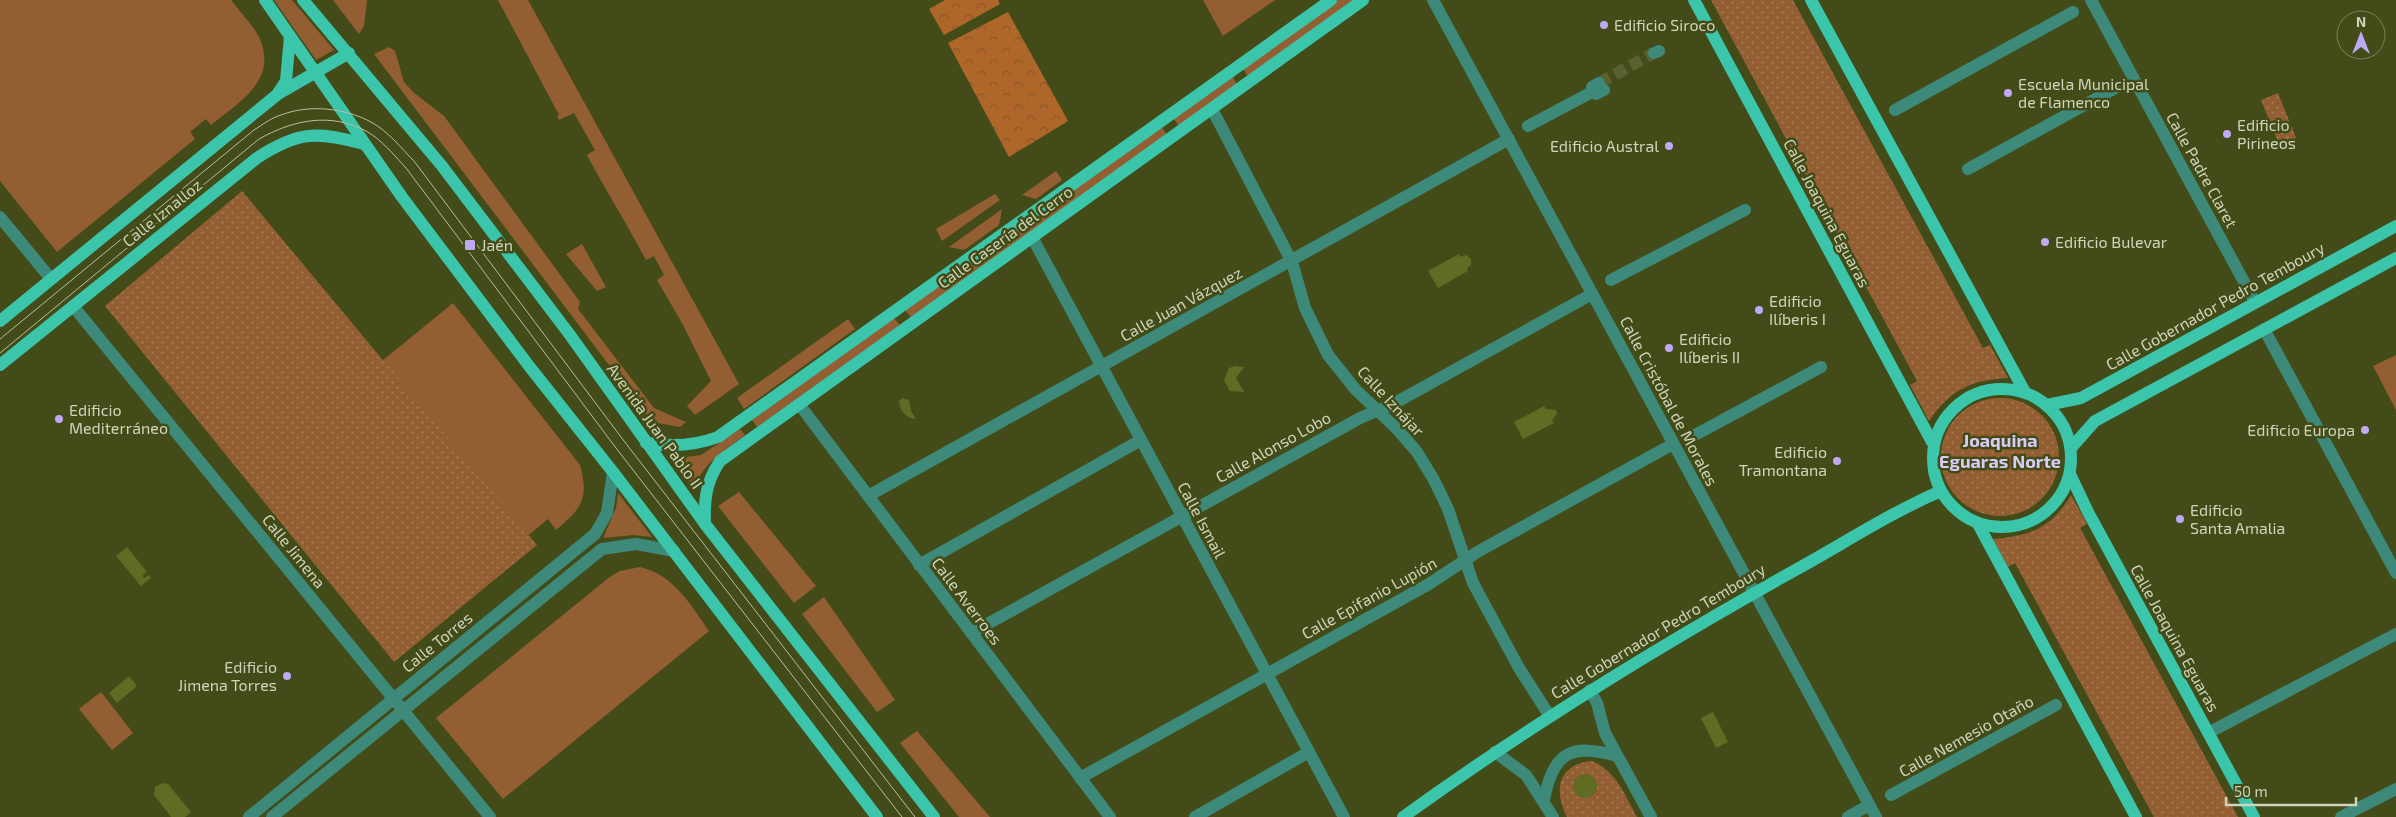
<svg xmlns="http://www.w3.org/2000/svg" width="2396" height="817" font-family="'Exo 2',sans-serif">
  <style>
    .green { fill: #945e33 }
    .forest { fill: url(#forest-crowns) }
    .park { fill: url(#park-dots) }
    .water { fill: #606b24 }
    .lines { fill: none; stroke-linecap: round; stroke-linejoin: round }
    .minor-tunnel { stroke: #586130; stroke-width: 12; stroke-dasharray: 12 6; stroke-linecap: butt }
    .minor { stroke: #3d8a7a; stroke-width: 12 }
    .major { stroke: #3bc5ab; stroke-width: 12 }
    .tram { stroke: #b7be9f; stroke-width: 1 }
    .poi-dot { fill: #bfa9f4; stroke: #434c18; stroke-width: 2 }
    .labels { text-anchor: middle; stroke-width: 5; stroke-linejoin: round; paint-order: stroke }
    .poi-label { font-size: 16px; fill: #cfd5ba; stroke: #434c18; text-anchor: start }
    .street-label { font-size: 16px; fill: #cfd5ba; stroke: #434c18 }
    .neighbourhood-label { font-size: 18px; font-weight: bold; fill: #d8ccf7; stroke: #434c18 }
  </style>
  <defs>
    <pattern id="forest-crowns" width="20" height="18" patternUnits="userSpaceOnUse" patternTransform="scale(1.25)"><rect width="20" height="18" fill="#af6729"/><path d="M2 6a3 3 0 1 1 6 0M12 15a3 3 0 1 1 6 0" fill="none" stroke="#87592e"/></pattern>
    <pattern id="park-dots" width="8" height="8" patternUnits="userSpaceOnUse" patternTransform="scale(1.25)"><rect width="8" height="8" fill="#945e33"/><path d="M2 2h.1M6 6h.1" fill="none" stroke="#a77c58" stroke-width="1.8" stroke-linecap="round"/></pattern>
  </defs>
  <rect width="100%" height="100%" fill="#434c18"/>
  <g class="green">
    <path d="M0,0h231c9,12 21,24 28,37 20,43 -20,65 -48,88l-5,-6 -16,13 5,7 -138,113 -57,-71z"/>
    <path d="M274,0h18l42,50 -18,10z"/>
    <path d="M333,0h34l-3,26 -5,8z"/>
    <path d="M498,0h30l211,384 -44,31 -8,-9 24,-25 -29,-58 -25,-43 7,-5 -10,-19 -8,4c-19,-36 -40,-69 -59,-105l8,-5 -21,-37 -15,7 -2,-4 2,-1z"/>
    <path d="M1203,0h72l-52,36z"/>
    <path d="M1338,0h17l-107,77 -5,-9z"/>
    <path d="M389,47l6,4 9,31 9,10 31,24 136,186 -2,7 76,99 32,14 -6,5 -28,-5 -278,-368z"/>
    <path d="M1232,76l5,8 -58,42 -6,-8z"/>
    <path d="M1161,126l6,9 -256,182 -6,-7z"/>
    <path d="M1056,171l6,9 -26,19 -14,-4z"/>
    <path d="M995,194l5,6 -58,41 -6,-12z"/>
    <path d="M249,200l133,161 71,-58 127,162c9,34 2,43 -24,65l-8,-11 -75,62z"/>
    <path d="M1002,209l-3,16 -35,25 -15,-3z"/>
    <path d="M582,244l24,43 -9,4 -31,-37z"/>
    <path d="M894,318l6,7 -143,102 -5,-7z"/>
    <path d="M848,319l7,10 -111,80 -7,-11z"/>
    <path d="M2396,355v55l-23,-44z"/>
    <path d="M740,429l5,6c-22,16 -42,28 -51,54l-22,-30 29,-4z"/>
    <path d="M739,492l77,94 -22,17 -76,-97z"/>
    <path d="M618,493l34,44 -18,-2 -31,3 13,-30z"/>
    <path d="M640,567c34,8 50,37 69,64l-206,168 -67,-81 175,-142 9,-5z"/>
    <path d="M824,597l71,103 -18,12 -75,-98z"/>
    <path d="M101,692l32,41 -21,17 -33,-41z"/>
    <path d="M917,731l73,86h-31l-59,-74z"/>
  </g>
  <g class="forest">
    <path d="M945,0h53l2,4 -56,31 -15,-26z"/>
    <path d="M1008,12l60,109 -59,36 -61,-114z"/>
  </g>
  <g class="park">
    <path d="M1711,0h82l190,348 7,-3 18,33c-37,2 -58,12 -79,43l-19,-36 7,-4z"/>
    <path d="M2278,93l18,45 -17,6 -18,-44z"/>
    <path d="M242,191l295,354 -143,117 -289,-356z"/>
    <circle cx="2000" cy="457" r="59"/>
    <path d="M2071,495l16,29 -7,4 158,289h-84l-139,-254 -7,4 -15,-28c37,-3 59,-11 78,-44z"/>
    <path d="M1592,761c24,10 33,34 45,56h-70c-14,-27 -9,-53 25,-56z"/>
  </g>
  <g class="water">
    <path d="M1459,254l1,3 6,-2 5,4v6l-4,3 1,3 -30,17 -10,-17z"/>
    <path d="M1235,366l9,1 -8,11 8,14 -14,-1 -6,-11 5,-12z"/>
    <path d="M902,398l7,2 2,11 5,8c-9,0 -17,-9 -17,-18z"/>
    <path d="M1544,406l2,3 10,1 1,4 -5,6 2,3 -31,16 -9,-17z"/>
    <path d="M127,547l20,25 -5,4 2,2 5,-3 2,3 -10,8 -25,-30z"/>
    <path d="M129,676l8,10 -20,17 -8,-10z"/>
    <path d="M1713,712l15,30 -12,6 -15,-30z"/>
    <circle cx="1585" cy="786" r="12"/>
    <path d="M162,783l6,1 23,28 -6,5h-14l-17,-22 1,-8z"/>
  </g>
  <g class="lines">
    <path class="minor-tunnel" d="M1599,83l55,-30"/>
    <g class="minor">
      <path d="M1433,0l443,817"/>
      <path d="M2091,0l164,302"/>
      <path d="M1654,53l5,-2"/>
      <path d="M1599,83l-7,4 4,7 8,-4"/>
      <path d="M1212,109l80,153 13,46 23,47 28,35 42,40 19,22 17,28 14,29 25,74 46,85 30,47"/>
      <path d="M1895,110l178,-98"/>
      <path d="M1528,126l66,-35"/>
      <path d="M1968,169l149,-82"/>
      <path d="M0,217l51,62"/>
      <path d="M1032,237l312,580"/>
      <path d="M1611,280l134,-70"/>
      <path d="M73,306l417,511"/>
      <path d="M2264,329l132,244"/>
      <path d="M799,404l311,413"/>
      <path d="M1695,435l126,-68"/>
      <path d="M868,496l641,-357"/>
      <path d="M919,565l222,-125"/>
      <path d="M971,633l389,-215 33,-14 199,-110"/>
      <path d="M1590,690l7,13 8,30 46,84"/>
      <path d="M2208,733l188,-99"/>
      <path d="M1495,752l31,23 27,42"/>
      <path d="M1080,778l349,-194 50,-33 194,-107"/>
      <path d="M1891,795l165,-90"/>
      <path d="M1544,800c9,-48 27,-57 73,-44"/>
      <path d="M249,817l346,-283 12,-21 6,-41"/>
      <path d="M272,817l330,-268 34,-5 38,7"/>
      <path d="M1195,817l114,-65"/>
      <path d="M1848,817l21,-12"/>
      <path d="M2341,817l55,-28"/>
    </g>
    <g class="major">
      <path d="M265,0l137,197 127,169 84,106 264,345"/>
      <path d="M303,0l139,166 128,169 135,189 229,293"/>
      <path d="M1694,0l238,442"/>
      <path d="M1811,0l214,392"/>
      <path d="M278,93l8,-12 4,-45"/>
      <path d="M0,321l278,-227 71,-41"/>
      <path d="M0,365l257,-207c41,-27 60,-27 107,-14"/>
      <circle cx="2002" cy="458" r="69"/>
      <path d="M2047,405l34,-7 315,-172"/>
      <path d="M646,443c25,4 48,3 72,-6l613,-437"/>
      <path d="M2071,448l24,-27 301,-163"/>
      <path d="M2070,474l18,38 166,305"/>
      <path d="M705,524c-1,-25 1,-42 15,-63l643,-461"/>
      <path d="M1978,524l158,293"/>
      <path d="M1403,817c126,-91 259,-173 396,-249 47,-26 93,-56 142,-77"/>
    </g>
    <g class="tram">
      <path d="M0,339l254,-209c8,-5 17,-12 27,-15 28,-11 64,-7 90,7 17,9 30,26 43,39l210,280 291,376"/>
      <path d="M0,353l259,-214c34,-19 71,-27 107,-8 16,9 28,24 40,37l210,280 286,369"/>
    </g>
  </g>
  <g class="poi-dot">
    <circle cx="1604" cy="25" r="5"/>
    <circle cx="2008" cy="93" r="5"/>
    <circle cx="2227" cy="134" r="5"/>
    <circle cx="1669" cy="146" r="5"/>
    <circle cx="2045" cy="242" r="5"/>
    <rect x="464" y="239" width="12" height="12" rx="2.5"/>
    <circle cx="1759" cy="310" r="5"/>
    <circle cx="1669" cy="348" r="5"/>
    <circle cx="59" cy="419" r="5"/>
    <circle cx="2365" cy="430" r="5"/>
    <circle cx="1837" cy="461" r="5"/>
    <circle cx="2180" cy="519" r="5"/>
    <circle cx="287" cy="676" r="5"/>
  </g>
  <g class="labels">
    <g class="poi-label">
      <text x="1614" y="31">Edificio Siroco</text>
      <text x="2018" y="90">Escuela Municipal<tspan x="2018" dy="18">de Flamenco</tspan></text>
      <text x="2237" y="131">Edificio<tspan x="2237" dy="18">Pirineos</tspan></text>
      <text x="1659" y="152" text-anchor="end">Edificio Austral</text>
      <text x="2055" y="248">Edificio Bulevar</text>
      <text x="481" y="251">Jaén</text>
      <text x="1769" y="307">Edificio<tspan x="1769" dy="18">Ilíberis I</tspan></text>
      <text x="1679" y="345">Edificio<tspan x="1679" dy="18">Ilíberis II</tspan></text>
      <text x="69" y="416">Edificio<tspan x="69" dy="18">Mediterráneo</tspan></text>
      <text x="2355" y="436" text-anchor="end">Edificio Europa</text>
      <text x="1827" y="458" text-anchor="end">Edificio<tspan x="1827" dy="18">Tramontana</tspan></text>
      <text x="2190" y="516">Edificio<tspan x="2190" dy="18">Santa Amalia</tspan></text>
      <text x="277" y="673" text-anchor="end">Edificio<tspan x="277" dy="18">Jimena Torres</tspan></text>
    </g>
    <g class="street-label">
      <text transform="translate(2202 170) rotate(61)" y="6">Calle Padre Claret</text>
      <text transform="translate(162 213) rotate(-39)" y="6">Calle Iznalloz</text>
      <text transform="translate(1827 213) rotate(62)" y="6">Calle Joaquina Eguaras</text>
      <text transform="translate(1005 237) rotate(-36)" y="6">Calle Casería del Cerro</text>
      <text transform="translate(1181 304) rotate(-29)" y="6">Calle Juan Vázquez</text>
      <text transform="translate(2215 306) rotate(-29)" y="6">Calle Gobernador Pedro Temboury</text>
      <text transform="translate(1391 401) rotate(47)" y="6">Calle Iznájar</text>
      <text transform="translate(1669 401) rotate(62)" y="6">Calle Cristóbal de Morales</text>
      <text transform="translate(655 426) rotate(54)" y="6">Avenida Juan Pablo II</text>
      <text transform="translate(1273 447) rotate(-29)" y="6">Calle Alonso Lobo</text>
      <text transform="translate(1202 520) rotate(62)" y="6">Calle Ismail</text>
      <text transform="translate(294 551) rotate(51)" y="6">Calle Jimena</text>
      <text transform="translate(1369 598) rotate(-29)" y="6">Calle Epifanio Lupión</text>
      <text transform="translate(967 601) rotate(53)" y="6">Calle Averroes</text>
      <text transform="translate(1658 631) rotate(-31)" y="6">Calle Gobernador Pedro Temboury</text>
      <text transform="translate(2175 638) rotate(61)" y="6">Calle Joaquina Eguaras</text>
      <text transform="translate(437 642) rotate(-39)" y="6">Calle Torres</text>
      <text transform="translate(1966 736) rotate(-29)" y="6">Calle Nemesio Otaño</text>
    </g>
    <g class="neighbourhood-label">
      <text x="2000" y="447">Joaquina<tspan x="2000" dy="21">Eguaras Norte</tspan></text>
    </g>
  </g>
  <g transform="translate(2361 35)"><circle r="24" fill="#434c18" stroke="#7b8359"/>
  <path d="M0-4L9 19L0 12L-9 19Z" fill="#bfa9f4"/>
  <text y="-8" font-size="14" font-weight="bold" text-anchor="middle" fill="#cfd5ba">N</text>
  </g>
  <path d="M2226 797v8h130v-8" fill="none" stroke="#cfd5ba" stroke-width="2.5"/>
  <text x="2234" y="797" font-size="15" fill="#cfd5ba" stroke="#434c18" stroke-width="4" paint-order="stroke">50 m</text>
</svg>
